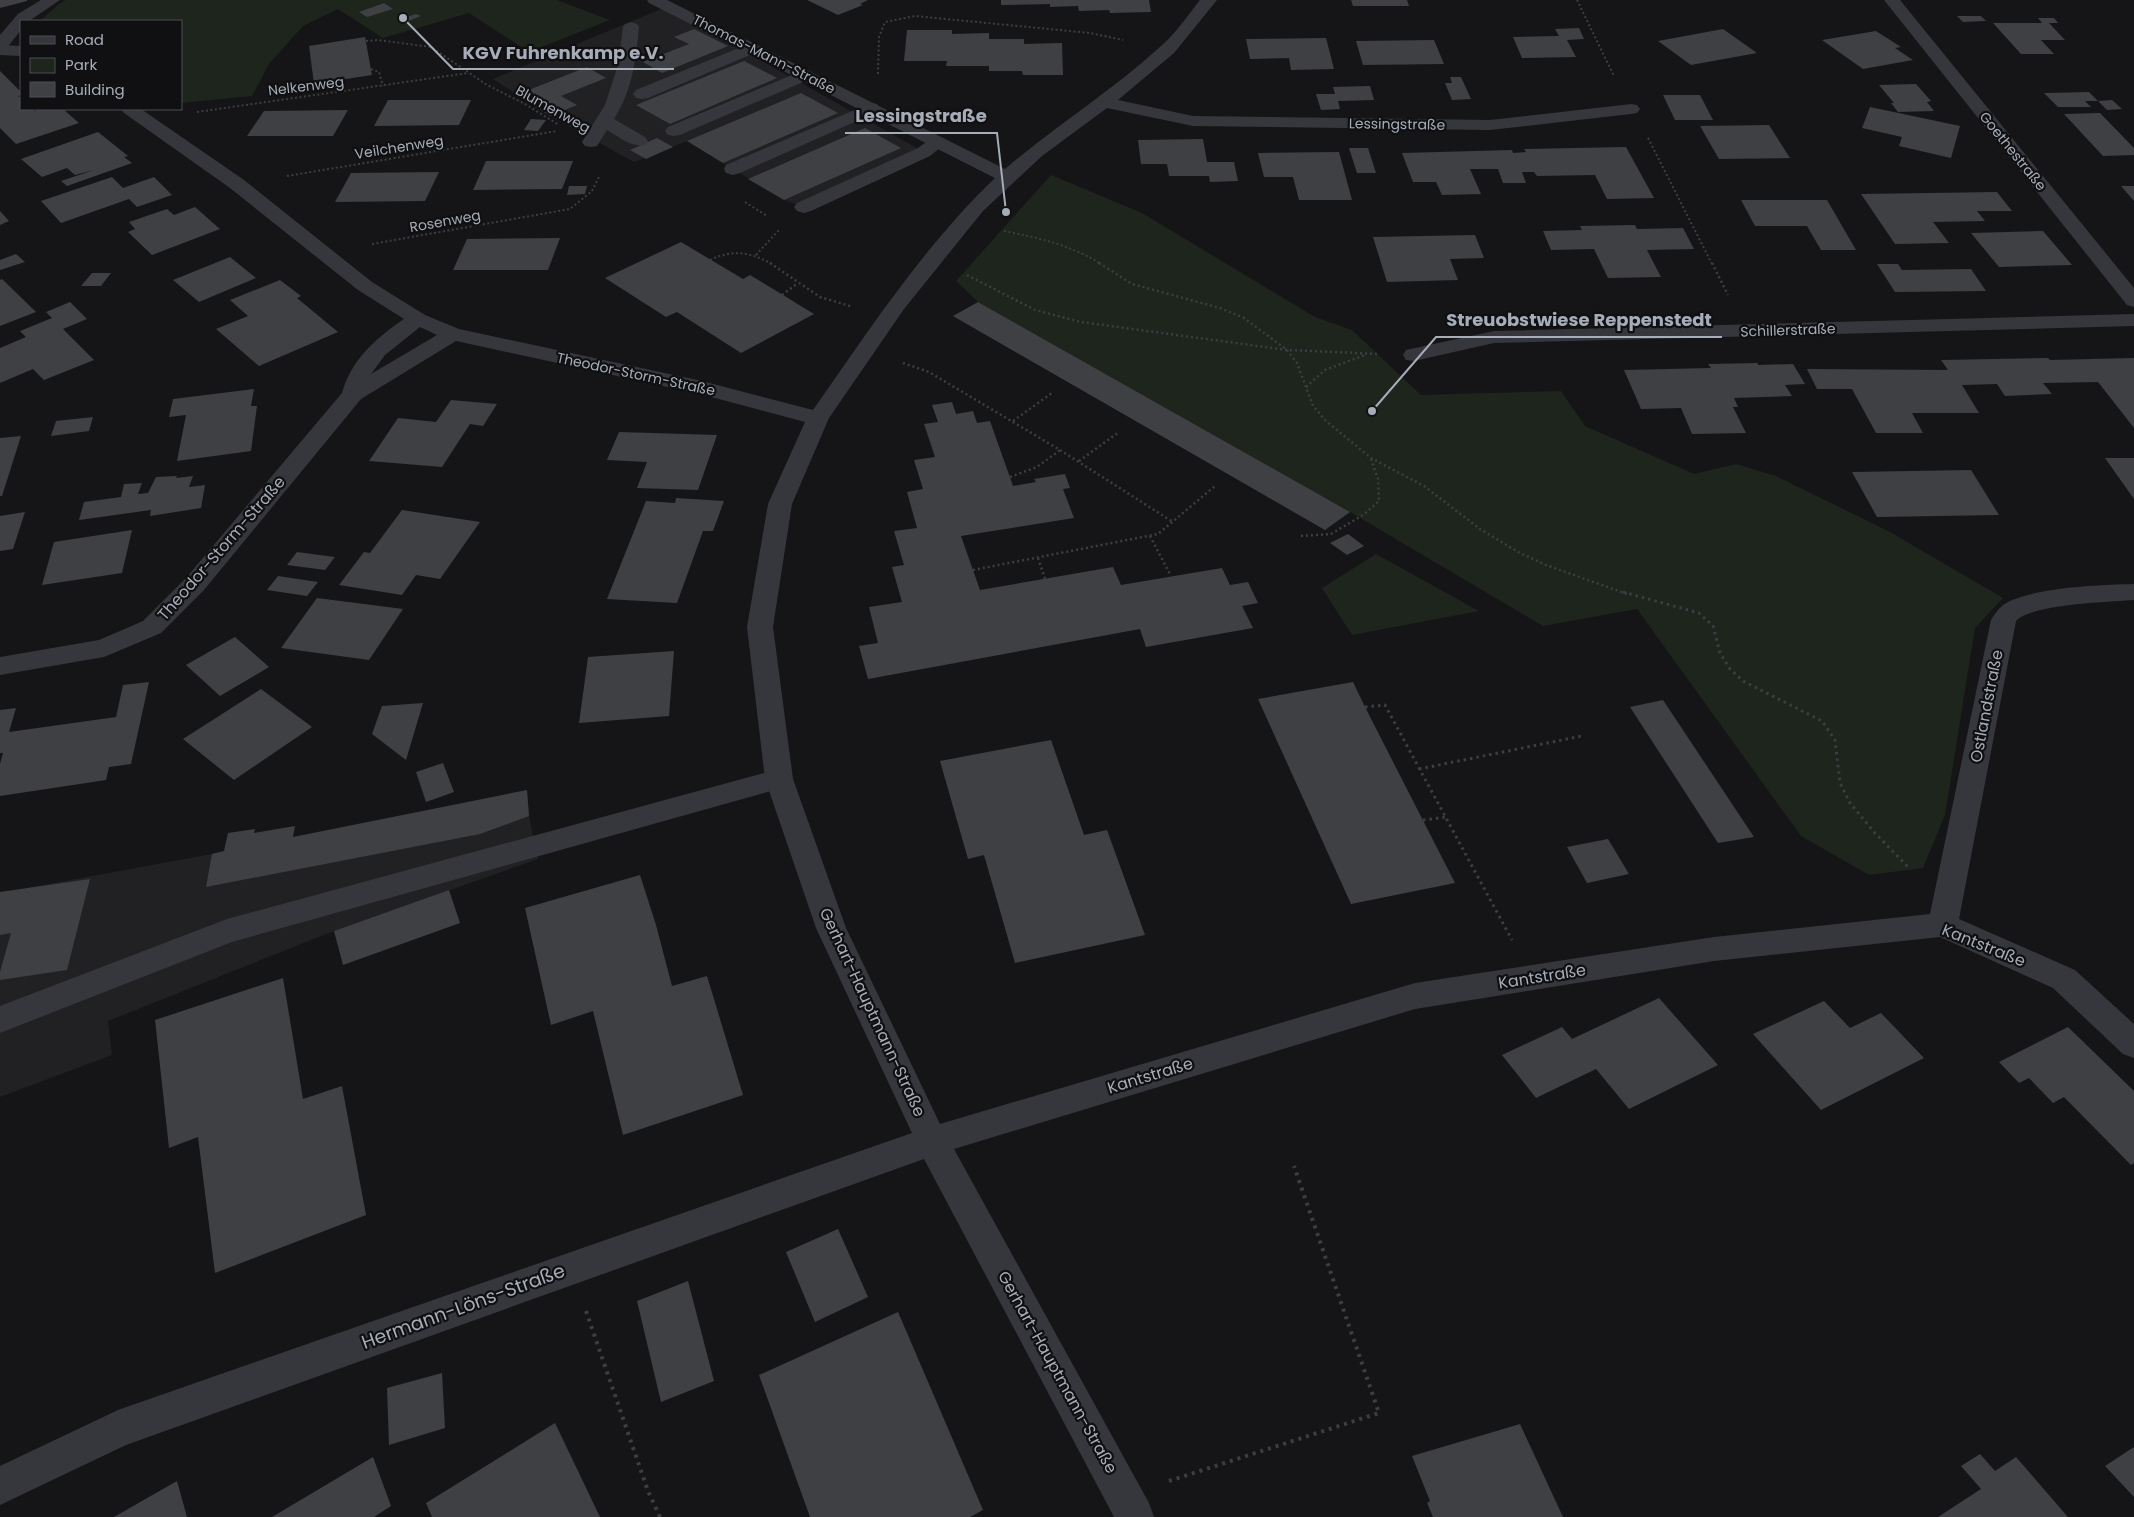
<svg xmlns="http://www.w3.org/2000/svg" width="2134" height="1517" font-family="Poppins,sans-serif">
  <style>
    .built { fill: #212124 }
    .green { fill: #1d251d }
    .building { fill: #3f4044 }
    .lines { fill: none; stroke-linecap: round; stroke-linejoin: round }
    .path-far3 { stroke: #3c3e43; stroke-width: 2; stroke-dasharray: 2 2.5; stroke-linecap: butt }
    .path-far2 { stroke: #3c3e43; stroke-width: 2.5; stroke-dasharray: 2 3; stroke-linecap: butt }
    .path-far1 { stroke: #3c3e43; stroke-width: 3; stroke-dasharray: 2.5 4; stroke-linecap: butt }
    .path { stroke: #3c3e43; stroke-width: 4; stroke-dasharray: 3 5; stroke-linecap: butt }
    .service { fill: #36373c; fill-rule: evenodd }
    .minor { fill: #36373c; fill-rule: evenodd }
    .labels { text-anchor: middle; stroke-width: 4.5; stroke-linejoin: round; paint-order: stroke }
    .far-street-label { font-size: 14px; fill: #a6adb8; stroke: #101012 }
    .street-label { font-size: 16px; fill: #a6adb8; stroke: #101012 }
    .near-street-label { font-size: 19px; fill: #a6adb8; stroke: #101012 }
    .leader { fill: none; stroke: #a6adb8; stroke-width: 2 }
    .callout-dot { fill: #a6adb8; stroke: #101012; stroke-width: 2 }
    .callout-label { font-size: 18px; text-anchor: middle; font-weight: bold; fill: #a6adb8; stroke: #101012; stroke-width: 4.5; stroke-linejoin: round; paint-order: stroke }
  </style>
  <rect width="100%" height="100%" fill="#151517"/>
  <g class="built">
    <path d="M666,7l258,145 -120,55 -20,-7 -97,-59 -53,21 -84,-46 -57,-37z"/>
    <path d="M527,790l2,26 9,43 -204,72 -226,90 4,34 -112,42v-204l212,-39z"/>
  </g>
  <g class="green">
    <path d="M66,0h491l53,20 -81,32 -60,-39 -86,25 -45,-29 -35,17 -34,38 -17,32 -71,7v-82h-141l20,-18z"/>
    <path d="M1051,175l91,38 173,104 37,13 69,65 140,-4 24,35 109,48 42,-10 40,12 114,56 113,66 -28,30 -30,187 -22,53 -54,7 -68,-39 -164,-227 -94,17 -193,-114 -372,-210 -22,-21z"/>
    <path d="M1376,554l103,57 -127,24 -30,-47z"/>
  </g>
  <g class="building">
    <path d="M0,0h27v1l-27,7z"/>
    <path d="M807,0h61l-8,4 3,1 -25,10z"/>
    <path d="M1001,0h148l2,12 -41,1 -1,-3 -30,1 -1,-5 -28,1v-3l-49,1z"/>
    <path d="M1351,0h56l2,6h-56z"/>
    <path d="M384,3l9,6 -26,8 -8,-5z"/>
    <path d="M416,14l5,2 -13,5 -5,-3z"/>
    <path d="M1957,16h24l5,5 -23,1z"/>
    <path d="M2038,18h16l4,5h-9l16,17h-24l13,14h-33l-28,-31h49z"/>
    <path d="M1579,28l5,11 -17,1 9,17 -54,1 -9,-21 46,-1 -4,-7z"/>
    <path d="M694,29l34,17 -66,27 -19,-11 46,-18 -15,-7z"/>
    <path d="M1723,29l34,24 -66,12 -33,-24z"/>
    <path d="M907,30h45v4l37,-1v6h35v5l38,-1 1,32h-40l-1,-4h-33v-5h-43l1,-5h-43z"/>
    <path d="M1876,31l25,16 -6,1 18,12 -50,9 -41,-29z"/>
    <path d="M365,37l7,38 -58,9 -5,-38z"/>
    <path d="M1326,38l8,31 -43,1 -2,-12 -39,1 -4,-20z"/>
    <path d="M1434,40l10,24 -81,1 -7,-24z"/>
    <path d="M744,61l33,17 -107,46 -34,-19z"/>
    <path d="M587,67l19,11 -45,18 16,9 -27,11 -34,-21z"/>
    <path d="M0,71l21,21v3l-3,1 3,3v10h11l2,2 7,-2h22l16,14 -63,21 -16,-16z"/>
    <path d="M1450,77h11l10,22 -19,1 -7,-17h7z"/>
    <path d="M1916,84l15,17 -4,1 7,9 -36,1 -7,-9h3l-15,-18z"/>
    <path d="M1370,86l4,14 -36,1 2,8 -19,1 -5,-16h19l-2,-7z"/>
    <path d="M2089,92l9,9h-13l6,6h-33l-14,-14z"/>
    <path d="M801,93l37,20 -115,50 -36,-22z"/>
    <path d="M1663,95h37l13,25h-38z"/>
    <path d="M388,100h83l-12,25 -85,1z"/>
    <path d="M2112,100l10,9 -15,1 -9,-9z"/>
    <path d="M1870,107l90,19 -9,32 -52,-12 3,-9 -40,-9z"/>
    <path d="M348,110l-15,26h-86l17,-25z"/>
    <path d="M2100,113l34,35v7l-31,1 -39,-42z"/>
    <path d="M531,119l15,1 -8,11 -14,-1z"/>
    <path d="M1769,125l21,33 -71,1 -19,-33z"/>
    <path d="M865,128l36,20 -117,52 -36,-21z"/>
    <path d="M98,132l30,24 -4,1 8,6 -65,23 -6,-5 33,-11 -19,5 -8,-7 -25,9 -21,-18z"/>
    <path d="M657,138l16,9 -27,12 -16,-9z"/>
    <path d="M1203,139l4,23h27l4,19 -28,1 -1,-6h-40l-2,-12h-26l-3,-24z"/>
    <path d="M1626,147l28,51 -47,1 -12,-24 -58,1 -3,-4h-12l4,11h-23l-5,-14h-28l11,25 -39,1 -6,-13h-23l-11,-29 110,-3 1,3 13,-1 -2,-3z"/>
    <path d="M1349,148h19l8,25h-19z"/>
    <path d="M1339,152l13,48h-53l-6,-23h-29l-6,-24z"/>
    <path d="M486,161h87l-11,28 -89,1z"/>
    <path d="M439,172l-14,29 -90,1 16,-29z"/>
    <path d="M112,177l11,11 31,-11 18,18 -35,12 -8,-8 -68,24 -20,-22z"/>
    <path d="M569,186h18l-2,8 -18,1z"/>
    <path d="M2121,186h13v15z"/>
    <path d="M1997,192l15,19h-35l8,10 -52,1 16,21 -54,1 -34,-50z"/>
    <path d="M1741,200h86l29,50h-35l-14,-24h-52z"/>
    <path d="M195,207l25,22 -68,26 -24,-23 7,-3 -6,-7 38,-13 7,6z"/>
    <path d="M0,211l9,10 -9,4z"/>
    <path d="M1635,225l2,4 46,-1 11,21 -47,1 14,27 -53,1 -14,-29 -43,1 -8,-19 39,-1 -2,-4z"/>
    <path d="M2043,231l29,34 -73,2 -28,-34z"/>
    <path d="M1475,235l9,23 -34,1 8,21 -71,2 -14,-45z"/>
    <path d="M560,238l-12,32h-95l14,-31z"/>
    <path d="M681,242l62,37 7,-4 64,39 -73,39 -64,-41 -11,5 -61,-39z"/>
    <path d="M16,254l9,8 -25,8v-10z"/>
    <path d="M230,257l26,21 -57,24 -26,-22z"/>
    <path d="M1877,264h21l4,6 69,-1 15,22 -91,1z"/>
    <path d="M92,273h19l-10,13h-20z"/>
    <path d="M2,279l34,33 -36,14v-46z"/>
    <path d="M280,280l21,16 -4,2 41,34 -79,34 -43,-37 32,-13 -18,-16z"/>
    <path d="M70,302l17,17 -24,10 31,31 -50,20 -11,-11 -33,14v-35l26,-11 -6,-6 32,-13 -6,-6z"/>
    <path d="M978,302l372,210 -25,18 -372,-214z"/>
    <path d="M2048,358l2,2 84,-2v70l-36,-46 -55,1 9,11 -47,2 -8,-12 -35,1 17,28h-67l11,20h-47l-24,-44h-35l-10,-20 141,1 -7,-10z"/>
    <path d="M1758,363v2l35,-1 12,20 -20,1 7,11 -58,2 4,9h-5l13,26 -54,1 -11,-26 -40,1 -17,-39 87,-2 -3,-4z"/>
    <path d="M254,389l-3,17h6l-6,45 -74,10 9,-46 -17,2 4,-18z"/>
    <path d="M451,400l46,4 -14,22 -13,-2 -28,43 -73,-6 29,-43 38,4z"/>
    <path d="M952,402l4,12 17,-3 4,12 13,-2 23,65 23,-4 -2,-3 31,-5 5,14 -7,1 11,29 -113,18 19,54 133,-23 8,18 101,-17 8,17 18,-3 10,21 -16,3 11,22 -107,19 -6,-18 -272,50 -9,-33 19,-3 -9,-36 33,-5 -10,-35 12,-2 -10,-34 23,-3 -10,-36 16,-3 -9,-29 21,-3 -11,-33 14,-2 -6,-17z"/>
    <path d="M93,417l-4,14 -38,5 5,-15z"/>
    <path d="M619,432l98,3 -19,55 -61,-2 10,-26 -40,-2z"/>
    <path d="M21,436l-19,60h-2v-58z"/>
    <path d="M2105,458h29v41z"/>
    <path d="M1971,470l28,45 -122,2 -25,-45z"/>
    <path d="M177,476l-1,2 17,-2 -4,11 16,-2 -4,23 -51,8 1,-6 -72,10 5,-18 37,-5 3,-13 18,-1 -4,11 10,-1 8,-16z"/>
    <path d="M676,498l48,3 -11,30h-10l-26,72 -70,-4 39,-98 29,2z"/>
    <path d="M402,510l78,12 -40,57 -24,-4 -14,20 -63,-10 25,-33 6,1z"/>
    <path d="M25,512l-12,37 -13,2v-35z"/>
    <path d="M132,530l-10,43 -80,12 12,-43z"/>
    <path d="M1348,534l16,12 -17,9 -17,-12z"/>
    <path d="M297,552l38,5 -10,13 -38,-5z"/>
    <path d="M278,576l40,6 -11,14 -40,-6z"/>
    <path d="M317,598l86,11 -34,51 -88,-12z"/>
    <path d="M235,637l34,30 -49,29 -34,-31z"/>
    <path d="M674,651l-5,65 -90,7 9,-66z"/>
    <path d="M149,682l-18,82 -22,3 -3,13 -106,16v-32l3,-11h-3v-43l16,-2 -7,24 107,-15 7,-32z"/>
    <path d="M1353,682l12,25 90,176 -104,21 -93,-205z"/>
    <path d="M261,689l51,38 -78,53 -51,-41z"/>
    <path d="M1663,700l91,137 -36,6 -88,-136z"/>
    <path d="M423,703l-17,57 -34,-26 10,-28z"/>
    <path d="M1051,740l33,95 23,-5 38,105 -130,28 -31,-108 -16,4 -28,-98z"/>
    <path d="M443,763l11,29 -28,10 -10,-30z"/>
    <path d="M527,790l2,26 -49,18 -274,53 6,-33 12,-3 4,-18 27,-4 -1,4 41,-7 -2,11z"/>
    <path d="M1608,839l21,35 -42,9 -20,-36z"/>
    <path d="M640,875l16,50 16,61 35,-10 36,119 -120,40 -30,-124 -42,14 -26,-117z"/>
    <path d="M90,879l-23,91 -67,10v-8l11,-39 -11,2v-43z"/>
    <path d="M449,890l11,33 -117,42 -9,-34z"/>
    <path d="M283,978l20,121 39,-13 24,129 -151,58 -17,-136 -29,11 -14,-128z"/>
    <path d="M1659,998l59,67 -89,44 -33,-40 -60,29 -34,-43 60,-28 10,12z"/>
    <path d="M1824,1001l26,27 31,-15 43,45 -103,52 -68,-76z"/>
    <path d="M2068,1027l66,64v72l-3,2 -67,-68 -11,6 -24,-25 -10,5 -20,-21z"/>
    <path d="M838,1229l30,68 -53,25 -29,-70z"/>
    <path d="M688,1281l26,100 -53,21 -24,-101z"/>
    <path d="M898,1312l85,198 -13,7h-160l-51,-142z"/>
    <path d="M442,1373l3,55 -56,17 -2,-57z"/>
    <path d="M555,1423l45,94h-168l-6,-14z"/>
    <path d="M1520,1424l43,93h-130l-6,-14 3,-2 -18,-45z"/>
    <path d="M2134,1447v50l-29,-31z"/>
    <path d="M1980,1454l15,17 21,-14 52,60h-130l43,-28 -20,-23z"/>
    <path d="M373,1457l18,49 -17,11h-102z"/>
    <path d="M177,1481l10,36h-73z"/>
  </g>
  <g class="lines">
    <g class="path-far3">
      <path d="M1577,0l37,76"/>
      <path d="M366,41l12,-1 53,7 56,38 38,19 34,21"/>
      <path d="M371,69l8,3 4,14"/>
      <path d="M878,74l1,-37 6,-15 30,-6 175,17 33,7"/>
      <path d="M197,112l271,-39"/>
      <path d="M1648,138l64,126"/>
      <path d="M287,176l270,-45"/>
      <path d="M745,202l22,14"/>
      <path d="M1004,231c35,7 67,14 97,33"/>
      <path d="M372,244l198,-35 22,-18 8,-16"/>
      <path d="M756,255l23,-25"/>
      <path d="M710,260c23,-11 40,-8 62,4"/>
    </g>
    <g class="path-far2">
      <path d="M770,263l50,34 30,9"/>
      <path d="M1099,263l33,21 88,24 24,10 43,32 10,13 16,43 13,15 45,37 53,28 56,43 40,24 26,12 81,29"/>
      <path d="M1712,263l16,32"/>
      <path d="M967,275l68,35 46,12 206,28 92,4"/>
      <path d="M782,295l16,-12"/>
      <path d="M903,363l26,9 131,78 113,72"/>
      <path d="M1306,387l19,-17 40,-15"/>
      <path d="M1013,421l39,-28"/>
      <path d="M1079,461l40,-29"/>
      <path d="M1010,477l27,-10 23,-17"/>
      <path d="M1150,536l21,40"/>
      <path d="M1301,536l30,-2 32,-19 16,-14 -1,-22 -7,-20"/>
      <path d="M1038,558l7,21"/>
      <path d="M973,570l185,-36 57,-48"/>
    </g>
    <g class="path-far1">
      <path d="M1623,592l76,21 14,13 7,27 10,16 13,12 79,40 13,19 5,43 10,20 24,29 35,36"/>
      <path d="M1365,707l20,-2 127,235"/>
      <path d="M1419,769l163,-33"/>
      <path d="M1423,820l24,-3"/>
    </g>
    <g class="path">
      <path d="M586,1311l62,180 12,26"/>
      <path d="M1169,1481l210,-68 -85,-247"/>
    </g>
    <g class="service">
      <path d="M41,0h19l-31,21h-8v9l-15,19 -6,1v-15l18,-21z"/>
      <path d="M631,22l6,2 2,3c-3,33 -7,64 -25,92l31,18 3,4 -3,4c-13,3 -26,-8 -38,-15l-10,16 -6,1 -6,-1 -3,-4 23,-37 13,-40 5,-38 2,-3z"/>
      <path d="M751,43l6,1 2,4 -2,4 -109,46 -6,1 -6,-1 -3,-4 3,-4z"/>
      <path d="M804,70l6,1 3,4 -3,4 -130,56 -6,1 -6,-1 -3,-4 3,-4z"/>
      <path d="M871,103l6,1 3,4 -3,4 -137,61 -7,2 -7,-2 -2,-4 2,-4z"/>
      <path d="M938,137l6,1 3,4 -17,14 -119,55 -7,2 -7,-2 -3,-4 3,-4 121,-55 14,-10z"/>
      <path d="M779,769l10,3 4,7 -4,7 -557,156 -232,91v-27l227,-87z"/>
    </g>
    <g class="minor">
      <path d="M647,0h20l338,169c50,-43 107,-78 156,-123 15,-13 27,-31 39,-46h17l-43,53 -56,47 75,16 297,4 141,-16 6,1 3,4 -3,4 -6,1 -141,16 -297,-4 -86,-18 -65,48 -59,55 -79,98 -75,109 -37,86 -19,123 20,152 53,149 94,196 475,-141 299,-46 216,-23 61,-294c5,-8 10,-15 19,-19 31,-14 90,-16 124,-17v16c-25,2 -102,4 -118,21l-57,298 116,51 59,54v34l-11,-4 -70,-66 -113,-51 -226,24 -299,48 -461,140 195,354 5,14h-40l-190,-358 -798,286 -126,60v-39l118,-56 794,-277 -96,-205 -51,-149 -18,-152 21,-123 37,-82 -105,-28 -244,-53 -95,58 -157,191 -43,43 -57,24 -104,18v-18l99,-17 44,-19 43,-43 156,-185c9,-33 34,-55 62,-74l-46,-29 -128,-102 -106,-75 -3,-4h20l103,71 128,102 53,33 34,14 243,52 111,29c56,-80 111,-164 182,-232l-346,-175zM420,327l17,8 -66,39 14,-19z"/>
      <path d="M1884,0h16l234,288v19l-7,-2z"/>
      <path d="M0,45l21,1v10l-21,-1z"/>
      <path d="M2134,314v12l-640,17 -80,18 -8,-1 -3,-5 3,-5 88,-19z"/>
    </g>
  </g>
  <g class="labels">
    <g class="far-street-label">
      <text transform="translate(764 54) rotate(27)" y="5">Thomas-Mann-Straße</text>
      <text transform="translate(306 86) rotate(-7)" y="5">Nelkenweg</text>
      <text transform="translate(553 109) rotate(29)" y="5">Blumenweg</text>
      <text transform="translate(1397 124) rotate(1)" y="5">Lessingstraße</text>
      <text transform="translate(399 147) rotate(-9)" y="5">Veilchenweg</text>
      <text transform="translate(2013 151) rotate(51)" y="5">Goethestraße</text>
      <text transform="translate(445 221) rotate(-10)" y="5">Rosenweg</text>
      <text transform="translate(1788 330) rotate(-2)" y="5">Schillerstraße</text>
      <text transform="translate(636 374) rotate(12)" y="5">Theodor-Storm-Straße</text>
    </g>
    <g class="street-label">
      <text transform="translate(221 548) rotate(-49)" y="6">Theodor-Storm-Straße</text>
      <text transform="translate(1986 706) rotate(-79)" y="6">Ostlandstraße</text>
      <text transform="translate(1984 945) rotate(22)" y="6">Kantstraße</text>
      <text transform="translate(1542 976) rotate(-9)" y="6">Kantstraße</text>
      <text transform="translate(873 1012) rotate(65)" y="6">Gerhart-Hauptmann-Straße</text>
      <text transform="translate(1150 1075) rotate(-17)" y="6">Kantstraße</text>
      <text transform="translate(1058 1372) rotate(61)" y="6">Gerhart-Hauptmann-Straße</text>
    </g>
    <g class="near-street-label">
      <text transform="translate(463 1306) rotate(-20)" y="7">Hermann-Löns-Straße</text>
    </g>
  </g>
  <path class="leader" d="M403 18L453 69H674M1006 212L997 133H845M1372 411L1436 337H1722"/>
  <g class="callout-dot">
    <circle cx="403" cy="18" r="5"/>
    <circle cx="1006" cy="212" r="5"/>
    <circle cx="1372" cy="411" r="5"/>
  </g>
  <g class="callout-label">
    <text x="563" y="59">KGV Fuhrenkamp e.V.</text>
    <text x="921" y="122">Lessingstraße</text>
    <text x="1579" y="326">Streuobstwiese Reppenstedt</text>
  </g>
  <rect x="20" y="20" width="162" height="90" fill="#101012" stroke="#4c4f54"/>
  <rect x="30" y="36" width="25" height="8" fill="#36373c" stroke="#4c4f54"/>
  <text x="65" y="45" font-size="15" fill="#a6adb8">Road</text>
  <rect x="30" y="58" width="25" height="15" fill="#1d251d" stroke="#4c4f54"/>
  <text x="65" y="70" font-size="15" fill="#a6adb8">Park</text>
  <rect x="30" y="82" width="25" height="15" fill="#3f4044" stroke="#4c4f54"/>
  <text x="65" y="95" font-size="15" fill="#a6adb8">Building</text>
</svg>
